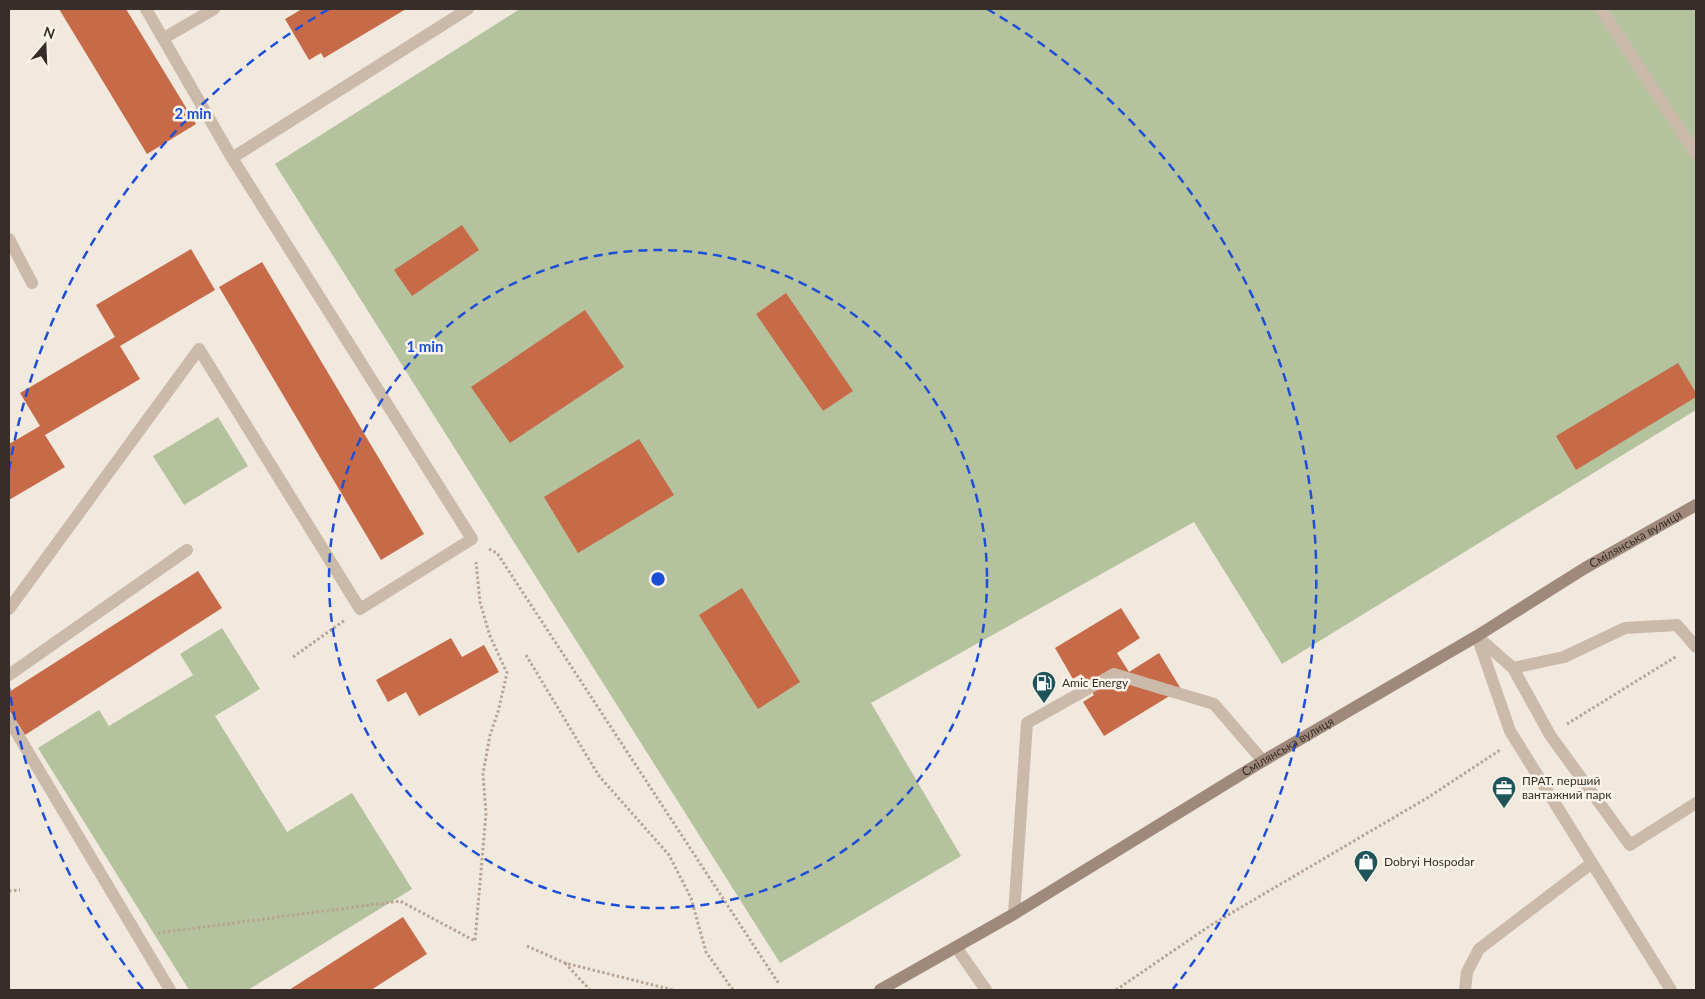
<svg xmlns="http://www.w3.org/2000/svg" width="1705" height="999" font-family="Lato,sans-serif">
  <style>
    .green { fill: #b4c29d }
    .building { fill: #c66a48 }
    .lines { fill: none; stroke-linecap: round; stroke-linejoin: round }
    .path { stroke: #b7a493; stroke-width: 3; stroke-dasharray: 2.5 2.5; stroke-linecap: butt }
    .lane { stroke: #cbbaa9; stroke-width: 12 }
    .secondary { stroke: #9f897a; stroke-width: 12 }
    .ring { fill: none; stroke: #1d4ed8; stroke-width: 2.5; stroke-dasharray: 9 6 }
    .labels { text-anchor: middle; stroke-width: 5; stroke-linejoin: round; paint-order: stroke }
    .street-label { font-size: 12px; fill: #382e29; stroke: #faf3ea }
    .poi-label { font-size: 12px; fill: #382e29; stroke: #faf3ea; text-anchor: start }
    .centre { fill: #1d4ed8; stroke: #faf3ea; stroke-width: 2.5 }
    .ring-label { font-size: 15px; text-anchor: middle; font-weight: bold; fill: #1d4ed8; stroke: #faf3ea; stroke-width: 5; stroke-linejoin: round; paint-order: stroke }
  </style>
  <rect width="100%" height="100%" fill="#f2e9de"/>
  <g class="green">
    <path d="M520,9h1176v401l-414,254 -88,-142 -323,181 90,153 -181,107 -505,-799z"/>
    <path d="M218,417l30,49 -64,39 -31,-49z"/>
    <path d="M222,628l38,61 -45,27 72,116 65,-39 60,96 -164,101h-59l-151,-242 61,-38 10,16 84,-51 -13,-21z"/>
  </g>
  <g class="building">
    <path d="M59,9h67l70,115 -49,30z"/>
    <path d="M302,9h104l-82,49 -3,-5 -12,7 -24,-41z"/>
    <path d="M462,225l17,25 -67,46 -18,-26z"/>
    <path d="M191,249l24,41 -95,56 20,33 -95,56 20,32 -56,33v-56l31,-18 -20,-33 95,-56 -19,-32z"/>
    <path d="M262,262l162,272 -43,26 -162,-273z"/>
    <path d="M786,293l67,98 -30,20 -67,-97z"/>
    <path d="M585,310l39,57 -114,76 -39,-56z"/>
    <path d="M1678,363l18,30v4l-120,73 -20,-34z"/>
    <path d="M639,439l35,56 -96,58 -34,-56z"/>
    <path d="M198,571l24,37 -197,127 -16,-25v-18z"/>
    <path d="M742,588l58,94 -42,27 -59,-94z"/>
    <path d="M1121,608l19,30 -23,15 12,19 30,-19 22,36 -77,47 -21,-34 11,-7 -13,-21 -8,5 -18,-31z"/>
    <path d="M451,638l11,19 22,-12 15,27 -80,44 -13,-24 -18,10 -12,-22z"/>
    <path d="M403,917l24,37 -56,36h-82z"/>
  </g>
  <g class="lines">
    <g class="path">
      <path d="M489,549l8,4 282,431"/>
      <path d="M526,655l73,121 70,79 22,43 15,54 27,38"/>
      <path d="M293,657l52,-37"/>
      <path d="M1567,724l110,-68"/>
      <path d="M9,891l11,-1"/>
      <path d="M158,933l242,-32 75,40 11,-128 -3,-39 7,-39 8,-23 9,-39 -17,-37 -10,-34 -4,-40"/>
      <path d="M527,946l38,17 108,27"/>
      <path d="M565,963l25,27"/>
      <path d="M1116,990l95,-65 216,-127 73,-48"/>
    </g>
    <g class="lane">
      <path d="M146,9l86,149"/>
      <path d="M1601,9l95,145"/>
      <path d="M164,38l50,-29"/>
      <path d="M9,239l23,44"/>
      <path d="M9,609l190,-260 161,260 112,-70 -240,-381 236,-149"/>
      <path d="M1477,636l33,95 161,259"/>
      <path d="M1479,638l34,30 37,67 80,110 66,-42"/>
      <path d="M1513,668l51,-11 61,-29 52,-3 19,22"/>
      <path d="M9,675l178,-125"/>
      <path d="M9,720l161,270"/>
      <path d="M1014,914l13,-191 87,-49 100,30 49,57"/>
      <path d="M956,947l30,43"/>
      <path d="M1465,990l2,-18 12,-23 113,-86"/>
    </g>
    <path class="secondary" id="s1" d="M880,990l134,-76 249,-153 214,-125 108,-68 111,-63"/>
  </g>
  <g class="ring">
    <circle cx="658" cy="579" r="329"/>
    <path d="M143 989A658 658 0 0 1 9 688M9 470A658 658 0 0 1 329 9M987 9A658 658 0 0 1 1173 989"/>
  </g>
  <defs>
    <symbol id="fuel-pin" viewBox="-11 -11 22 30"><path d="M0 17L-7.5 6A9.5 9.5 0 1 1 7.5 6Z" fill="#1e545a" stroke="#faf3ea"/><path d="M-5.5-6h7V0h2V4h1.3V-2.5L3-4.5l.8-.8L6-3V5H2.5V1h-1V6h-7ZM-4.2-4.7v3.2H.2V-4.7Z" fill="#fff"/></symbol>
    <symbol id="office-pin" viewBox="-11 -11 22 30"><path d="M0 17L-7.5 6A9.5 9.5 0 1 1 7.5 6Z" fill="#1e545a" stroke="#faf3ea"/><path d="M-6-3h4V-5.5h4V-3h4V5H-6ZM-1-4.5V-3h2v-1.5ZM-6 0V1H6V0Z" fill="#fff"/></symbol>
    <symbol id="shop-pin" viewBox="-11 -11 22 30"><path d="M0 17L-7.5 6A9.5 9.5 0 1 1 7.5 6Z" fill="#1e545a" stroke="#faf3ea"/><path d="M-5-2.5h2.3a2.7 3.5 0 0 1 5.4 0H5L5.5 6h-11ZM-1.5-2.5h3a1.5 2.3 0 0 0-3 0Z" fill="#fff"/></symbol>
  </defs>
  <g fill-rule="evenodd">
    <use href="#fuel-pin" x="1030" y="669" width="28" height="38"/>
    <use href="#office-pin" x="1490" y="774" width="28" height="38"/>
    <use href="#shop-pin" x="1352" y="848" width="28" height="38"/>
  </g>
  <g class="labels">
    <g class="street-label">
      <text dy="4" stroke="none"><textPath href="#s1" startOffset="880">Смілянська вулиця</textPath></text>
      <text dy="4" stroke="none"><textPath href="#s1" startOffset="475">Смілянська вулиця</textPath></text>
    </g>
    <g class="poi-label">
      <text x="1062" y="687">Amic Energy</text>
      <text x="1522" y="785">ПРАТ. перший<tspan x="1522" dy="14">вантажний парк</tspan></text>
      <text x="1384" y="866">Dobryi Hospodar</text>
    </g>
  </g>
  <circle cx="658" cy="579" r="8" class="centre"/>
  <g class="ring-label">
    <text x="193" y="119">2 min</text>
    <text x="425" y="352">1 min</text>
  </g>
  <rect width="1705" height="999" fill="none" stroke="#382e29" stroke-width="20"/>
  <g transform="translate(45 45) rotate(19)" stroke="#faf3ea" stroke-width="4" paint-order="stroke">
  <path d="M0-4L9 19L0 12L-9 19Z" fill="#382e29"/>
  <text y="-8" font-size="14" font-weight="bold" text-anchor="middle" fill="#382e29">N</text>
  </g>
</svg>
